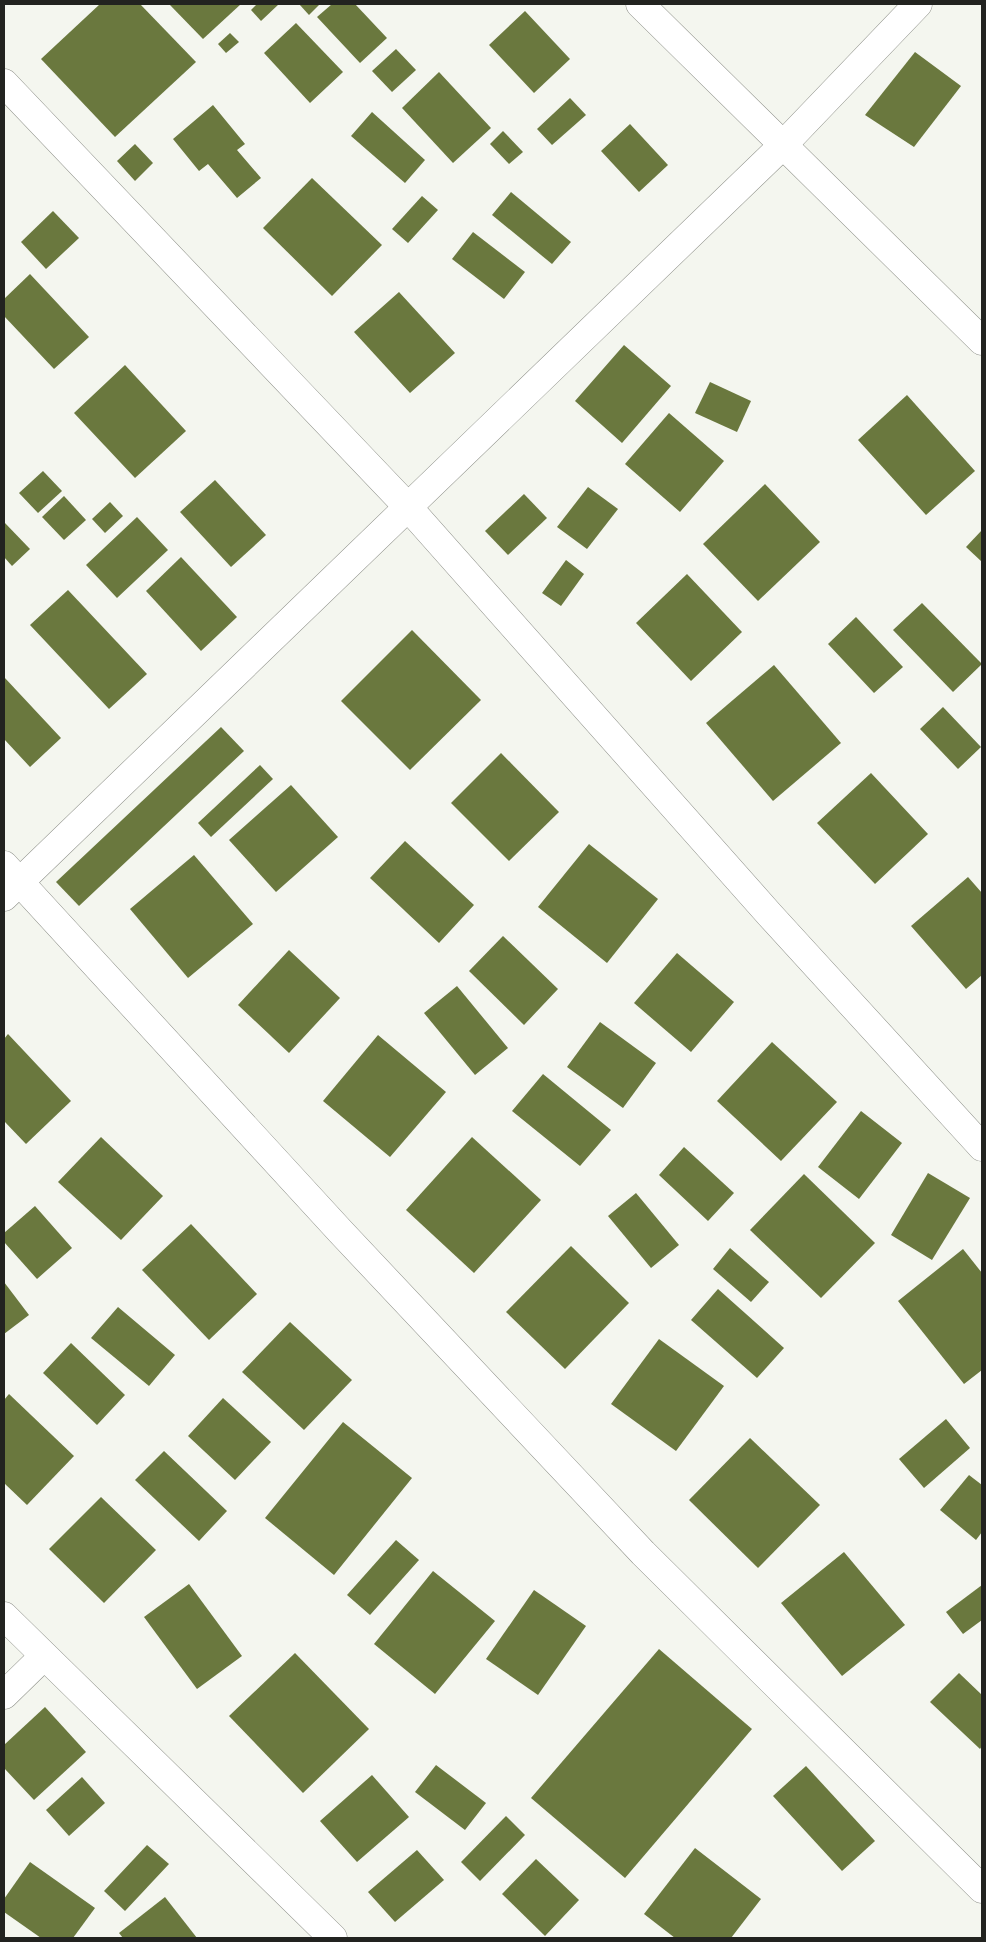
<svg xmlns="http://www.w3.org/2000/svg" width="986" height="1942" font-family="'Source Serif 4',serif">
  <style>
    .building { fill: #6a783e }
    .lines { fill: none; stroke-linecap: round; stroke-linejoin: round }
    .minor-casing { stroke: #8e9089; stroke-width: 29 }
    .tertiary-casing { stroke: #8e9089; stroke-width: 29 }
    .minor { stroke: #fff; stroke-width: 28 }
    .tertiary { stroke: #fff; stroke-width: 28 }
  </style>
  <rect width="100%" height="100%" fill="#f4f6ef"/>
  <g class="building">
    <path d="M100,4h40l56,58 -81,75 -74,-78z"/>
    <path d="M169,4h72l-38,35z"/>
    <path d="M257,4h22l-18,17 -10,-11z"/>
    <path d="M299,4h21l-11,11z"/>
    <path d="M332,4h23l32,34 -27,25 -43,-46z"/>
    <path d="M525,11l45,48 -36,34 -45,-48z"/>
    <path d="M296,23l47,49 -33,31 -46,-50z"/>
    <path d="M230,33l9,9 -13,11 -8,-9z"/>
    <path d="M396,49l20,21 -24,22 -20,-21z"/>
    <path d="M915,52l46,34 -47,61 -49,-32z"/>
    <path d="M439,72l52,56 -38,35 -51,-55z"/>
    <path d="M570,98l16,17 -34,30 -15,-16z"/>
    <path d="M213,105l32,39 -8,6 24,28 -24,20 -29,-34 -9,7 -26,-32z"/>
    <path d="M372,112l53,48 -20,23 -54,-47z"/>
    <path d="M630,124l38,41 -29,27 -38,-41z"/>
    <path d="M503,131l20,21 -14,12 -19,-20z"/>
    <path d="M135,144l18,19 -18,18 -18,-20z"/>
    <path d="M312,178l70,67 -50,51 -69,-68z"/>
    <path d="M511,192l60,50 -19,22 -60,-49z"/>
    <path d="M422,196l16,14 -30,33 -16,-14z"/>
    <path d="M53,211l26,27 -33,31 -25,-27z"/>
    <path d="M473,232l52,40 -21,27 -52,-40z"/>
    <path d="M30,274l59,63 -35,32 -50,-53v-17z"/>
    <path d="M399,292l56,61 -45,40 -56,-61z"/>
    <path d="M624,345l47,41 -49,57 -47,-42z"/>
    <path d="M125,365l61,66 -51,47 -61,-65z"/>
    <path d="M710,382l41,19 -14,31 -42,-19z"/>
    <path d="M907,395l68,76 -49,44 -68,-75z"/>
    <path d="M669,413l55,48 -44,51 -55,-48z"/>
    <path d="M43,471l19,20 -24,22 -19,-20z"/>
    <path d="M215,480l51,55 -35,32 -51,-55z"/>
    <path d="M765,484l55,58 -62,59 -55,-57z"/>
    <path d="M588,487l30,22 -31,40 -30,-22z"/>
    <path d="M524,494l23,24 -39,37 -23,-24z"/>
    <path d="M64,496l22,24 -22,20 -22,-23z"/>
    <path d="M110,502l13,14 -18,17 -13,-14z"/>
    <path d="M137,517l31,33 -51,48 -31,-33z"/>
    <path d="M4,522l26,27 -18,17 -8,-9z"/>
    <path d="M982,530v32l-16,-15z"/>
    <path d="M181,557l56,60 -36,34 -55,-60z"/>
    <path d="M566,560l18,14 -23,32 -19,-13z"/>
    <path d="M687,574l55,58 -51,49 -55,-58z"/>
    <path d="M68,590l79,84 -38,35 -79,-84z"/>
    <path d="M922,603l60,61 -29,28 -60,-62z"/>
    <path d="M856,617l47,50 -29,26 -46,-49z"/>
    <path d="M412,630l69,70 -71,70 -69,-69z"/>
    <path d="M774,665l67,78 -68,58 -67,-78z"/>
    <path d="M4,677l57,61 -31,29 -26,-28z"/>
    <path d="M943,707l38,40 -23,22 -38,-40z"/>
    <path d="M221,727l23,24 -165,155 -23,-24z"/>
    <path d="M501,753l58,59 -50,49 -58,-58z"/>
    <path d="M260,765l13,14 -62,58 -13,-14z"/>
    <path d="M871,773l57,61 -53,50 -58,-61z"/>
    <path d="M291,785l47,52 -62,55 -47,-52z"/>
    <path d="M405,841l69,64 -35,38 -69,-65z"/>
    <path d="M589,844l69,55 -51,64 -69,-56z"/>
    <path d="M194,855l59,69 -65,54 -58,-69z"/>
    <path d="M968,877l14,16v82l-16,14 -55,-63z"/>
    <path d="M503,936l55,53 -34,36 -55,-54z"/>
    <path d="M289,950l51,48 -51,55 -51,-48z"/>
    <path d="M677,953l57,49 -43,50 -57,-49z"/>
    <path d="M457,986l51,62 -33,27 -51,-62z"/>
    <path d="M600,1022l56,41 -33,45 -56,-41z"/>
    <path d="M8,1034l63,67 -45,43 -22,-23v-82z"/>
    <path d="M378,1035l68,57 -56,65 -67,-56z"/>
    <path d="M772,1042l65,60 -56,59 -64,-60z"/>
    <path d="M543,1074l68,56 -31,36 -68,-55z"/>
    <path d="M861,1111l41,32 -43,56 -41,-32z"/>
    <path d="M101,1137l62,59 -42,44 -63,-58z"/>
    <path d="M472,1137l69,63 -67,73 -68,-63z"/>
    <path d="M684,1147l50,46 -26,28 -49,-46z"/>
    <path d="M928,1173l42,25 -38,62 -41,-25z"/>
    <path d="M804,1174l71,69 -54,55 -71,-68z"/>
    <path d="M636,1193l43,52 -28,23 -43,-52z"/>
    <path d="M35,1206l37,42 -35,31 -33,-37v-9z"/>
    <path d="M191,1224l66,70 -48,46 -67,-70z"/>
    <path d="M571,1246l58,57 -64,66 -59,-57z"/>
    <path d="M730,1248l39,34 -18,20 -38,-33z"/>
    <path d="M963,1249l19,24v97l-18,14 -66,-83z"/>
    <path d="M4,1282l25,33 -25,19z"/>
    <path d="M718,1289l66,59 -27,30 -66,-58z"/>
    <path d="M118,1307l57,48 -26,31 -58,-48z"/>
    <path d="M290,1322l62,58 -48,50 -62,-58z"/>
    <path d="M659,1339l65,47 -48,65 -65,-47z"/>
    <path d="M71,1343l54,52 -28,30 -54,-52z"/>
    <path d="M9,1394l65,62 -47,49 -23,-22v-83z"/>
    <path d="M223,1398l48,44 -36,38 -47,-44z"/>
    <path d="M946,1419l24,29 -46,40 -25,-29z"/>
    <path d="M343,1422l69,56 -78,97 -69,-57z"/>
    <path d="M750,1438l70,67 -62,63 -69,-68z"/>
    <path d="M164,1451l63,60 -28,30 -64,-61z"/>
    <path d="M969,1475l13,10v47l-6,8 -36,-30z"/>
    <path d="M101,1497l55,53 -52,53 -55,-54z"/>
    <path d="M396,1540l23,20 -49,55 -23,-20z"/>
    <path d="M844,1552l61,73 -63,51 -61,-73z"/>
    <path d="M433,1571l62,50 -60,73 -61,-50z"/>
    <path d="M189,1584l53,72 -45,33 -53,-72z"/>
    <path d="M982,1585v35l-19,14 -17,-22z"/>
    <path d="M534,1590l52,36 -48,69 -52,-36z"/>
    <path d="M659,1649l93,80 -127,149 -94,-80z"/>
    <path d="M295,1653l74,76 -66,64 -74,-77z"/>
    <path d="M959,1673l23,22v51l-2,3 -50,-47z"/>
    <path d="M45,1707l41,45 -52,48 -30,-32v-23z"/>
    <path d="M436,1765l50,38 -21,27 -50,-38z"/>
    <path d="M806,1766l69,75 -33,30 -69,-75z"/>
    <path d="M372,1775l37,42 -52,45 -37,-41z"/>
    <path d="M82,1777l23,26 -36,33 -23,-26z"/>
    <path d="M506,1816l19,19 -45,46 -19,-19z"/>
    <path d="M147,1845l22,19 -44,47 -21,-20z"/>
    <path d="M695,1848l66,51 -30,39h-56l-31,-24z"/>
    <path d="M417,1850l27,30 -49,42 -27,-30z"/>
    <path d="M536,1859l43,41 -34,36 -43,-42z"/>
    <path d="M30,1862l65,46 -22,30h-32l-37,-26v-13z"/>
    <path d="M165,1897l32,41h-74l-4,-5z"/>
  </g>
  <g class="lines">
    <defs>
      <g id="minor">
        <path d="M640,4l342,337"/>
        <path d="M4,83l403,423 362,408 213,233"/>
        <path d="M4,865l336,366 303,322 339,336"/>
        <path d="M4,897l779,-752 135,-141"/>
        <path d="M4,1695l40,-39"/>
      </g>
      <path id="tertiary" d="M4,1616l329,322"/>
    </defs>
    <use href="#minor" class="minor-casing"/>
    <use href="#tertiary" class="tertiary-casing"/>
    <use href="#minor" class="minor"/>
    <use href="#tertiary" class="tertiary"/>
  </g>
  <rect width="986" height="1942" fill="none" stroke="#222320" stroke-width="10"/>
</svg>
